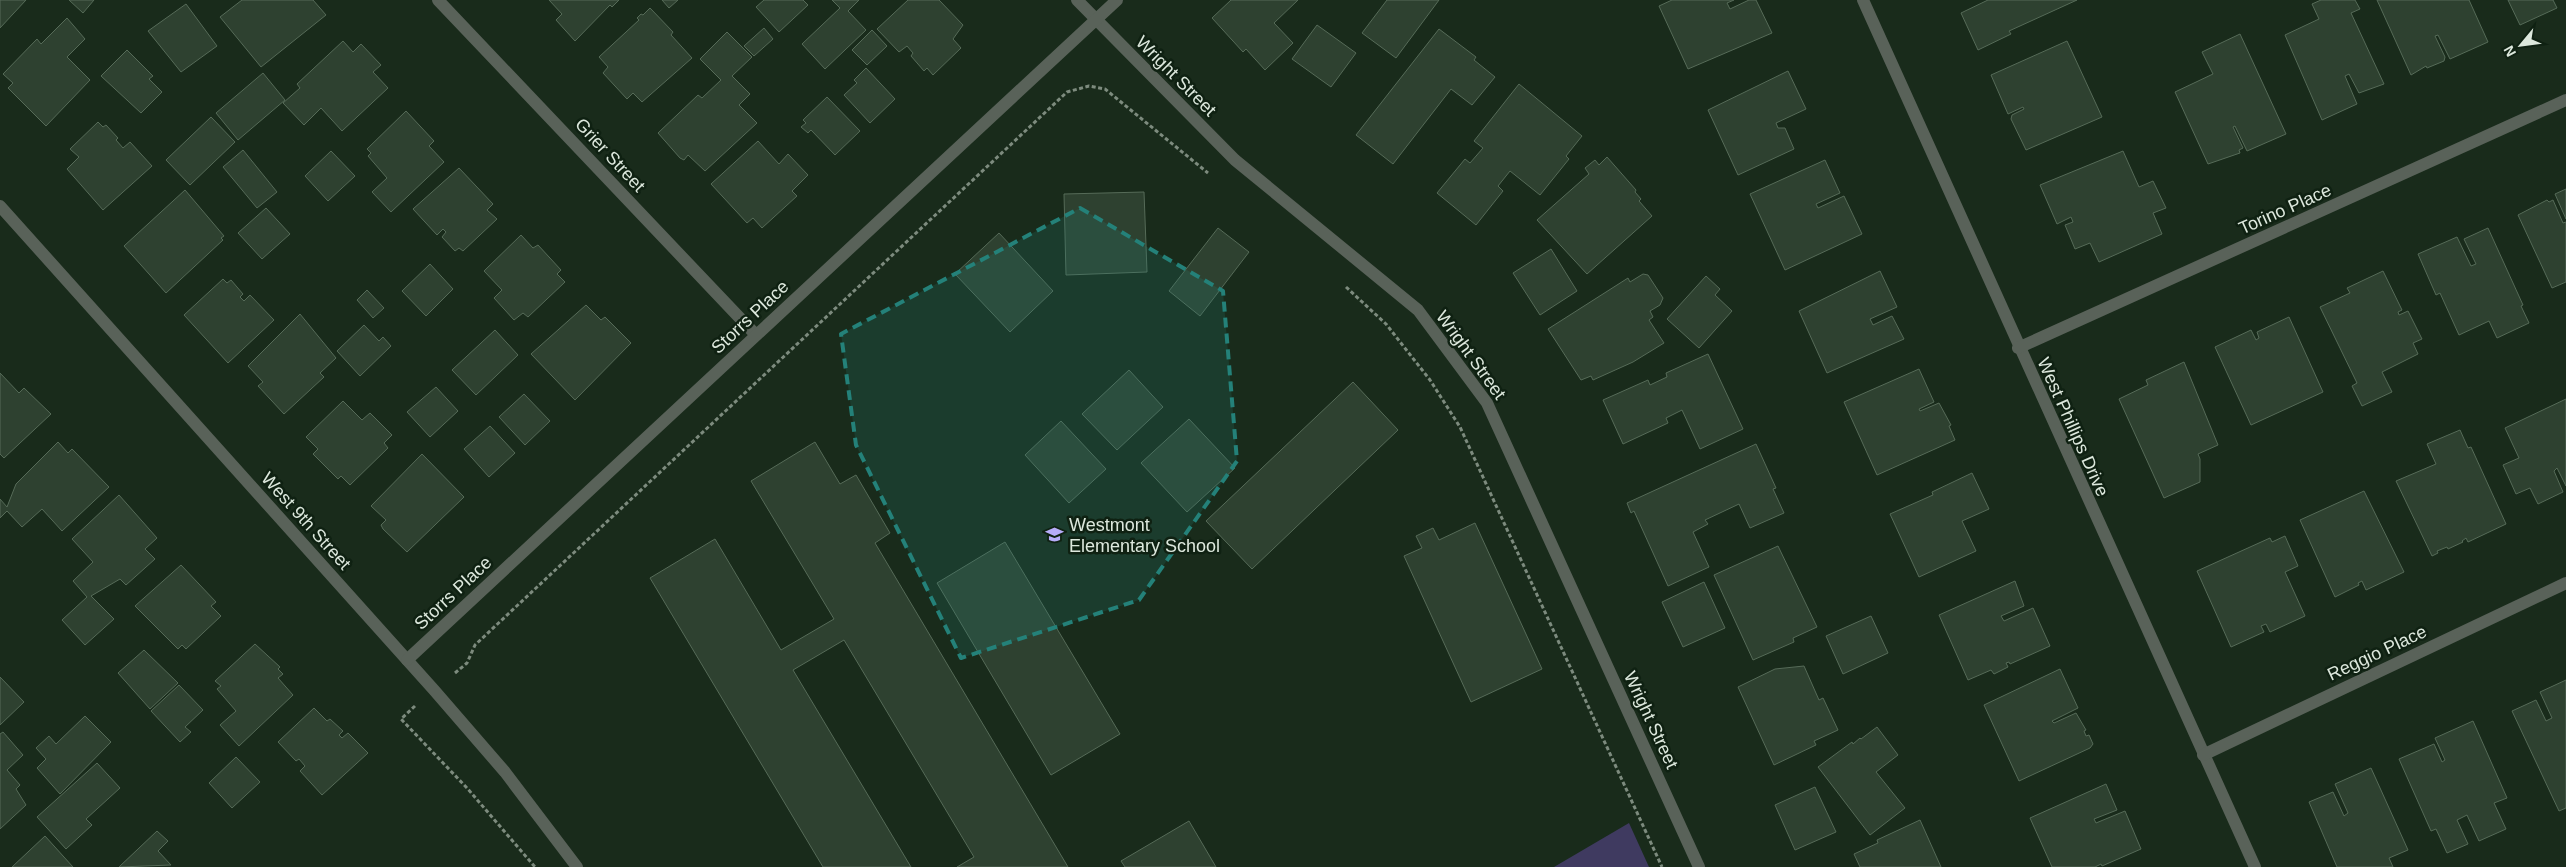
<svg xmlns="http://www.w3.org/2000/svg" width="2566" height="867" font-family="Arial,sans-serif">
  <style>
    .green { fill: #3f3a60 }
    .building { fill: #2e4130; stroke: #566b58 }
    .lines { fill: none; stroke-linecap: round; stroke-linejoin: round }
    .path { stroke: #7d8b7e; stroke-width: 3; stroke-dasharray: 4 2.5; stroke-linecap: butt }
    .minor { stroke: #596259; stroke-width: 12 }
    .marked { fill: #248179; fill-opacity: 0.2; stroke: #248179; stroke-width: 4; stroke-dasharray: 10 6; stroke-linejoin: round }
    .labels { text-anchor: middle; stroke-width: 5; stroke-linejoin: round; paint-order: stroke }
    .street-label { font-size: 18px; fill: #dde8dd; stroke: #0f2112 }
    .poi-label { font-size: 18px; fill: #dde8dd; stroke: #0f2112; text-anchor: start }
  </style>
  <rect width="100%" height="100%" fill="#192b1b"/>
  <path class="green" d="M1629,823l20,44h-95z"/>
  <g class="building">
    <path d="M0,0h26l-26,28z"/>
    <path d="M69,0h25l-11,13z"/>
    <path d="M242,0h71l13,15 -65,52 -41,-50z"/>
    <path d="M549,0h70l-7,7 -2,-2 -35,36 -19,-21 6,-6z"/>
    <path d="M662,0h16l-9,8z"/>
    <path d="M764,0h39l5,5 -29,27 -23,-25z"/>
    <path d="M832,0h27l-11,11 18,19 -41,39 -23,-25 38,-36z"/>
    <path d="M908,0h31l24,25 -10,14 8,9 -28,27 -6,-7 -3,3 -13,-15 2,-3 -6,-7 -8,6 -22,-23z"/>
    <path d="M1231,0h67l-24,23 19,20 -28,27 -19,-21 -3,3 -31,-34z"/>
    <path d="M1387,0h52l-43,58 -34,-25z"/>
    <path d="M1672,0h62l-7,3 3,6 19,-9h7l16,33 -84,36 -29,-63z"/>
    <path d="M1988,0h89l-68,31 2,3 -33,16 -17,-37z"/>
    <path d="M2321,0h34l5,9 -9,4 33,71 -25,9 -10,-19 -4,2 12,28 -35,16 -37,-85 34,-16 -7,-15z"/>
    <path d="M2377,0h92l19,42 -38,17 -12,-24 -3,1 10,21 -1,4 -17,7 -1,-2 -15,9z"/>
    <path d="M2508,0h45l4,8 -37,17z"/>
    <path d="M186,4l31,42 -36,26 -33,-41z"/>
    <path d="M650,8l23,24 -2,3 21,23 -50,44 -9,-9 -6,6 -24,-26 5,-6 -9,-10 40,-37 -2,-2 4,-4 2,1z"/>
    <path d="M67,18l18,21 -18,18 23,23 -44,46 -38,-38 5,-5 -10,-9 34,-35 4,5z"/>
    <path d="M1317,25l39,28 -25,34 -39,-28z"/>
    <path d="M764,28l9,11 -19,17 -10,-10z"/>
    <path d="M1439,29l37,28 -2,3 21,17 -23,28 -21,-16 -58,75 -37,-29z"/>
    <path d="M872,30l15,16 -20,19 -15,-15z"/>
    <path d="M727,32l25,25 -20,19 18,18 -11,11 18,18 -52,48 -17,-16 -4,5 -4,-2 -22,-25 40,-38 4,3 19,-18 -21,-21z"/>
    <path d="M2240,34l46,100 -39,17 -12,-25 -2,1 10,21 -4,2 1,3 -32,11 -33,-72 38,-18 -11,-22z"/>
    <path d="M343,41l10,11 8,-8 20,21 -8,7 15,16 -46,43 -21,-23 -17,17 -21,-22 17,-15 -3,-4z"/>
    <path d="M2067,41l35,76 -76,33 -15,-31 1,-4 12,-6 -1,-2 -15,7 -17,-39z"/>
    <path d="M127,50l26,26 -4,3 13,13 -21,21 -40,-37z"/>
    <path d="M866,68l29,31 -25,24 -26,-28 13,-12 -3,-3z"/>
    <path d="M1788,71l18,38 -30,14 2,5h7l9,21 -56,26 -30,-65z"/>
    <path d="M263,73l22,27 -47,40 -22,-27z"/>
    <path d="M1519,84l63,52 -16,20 3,3 -29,36 -30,-24 -12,15 5,5 -27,34 -39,-32 28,-34 5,4 13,-15 -9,-7z"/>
    <path d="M827,97l33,34 -25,24 -24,-25 -3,3 -7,-6 5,-4 -3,-3z"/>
    <path d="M406,111l28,30 -5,5 15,16 -53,50 -19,-20 15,-14 -19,-22 3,-3 -4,-4z"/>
    <path d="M211,117l24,25 -45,43 -24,-25z"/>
    <path d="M98,122l5,5 3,-2 12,13 -2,2 7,8 7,-6 22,24 -49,44 -36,-41 12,-12 -9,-8z"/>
    <path d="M758,141l21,23 9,-10 20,21 -16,16 5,5 -35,32 -9,-10 -6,5 -36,-39z"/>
    <path d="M243,150l34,42 -20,16 -34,-41z"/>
    <path d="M331,151l24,25 -27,25 -23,-25z"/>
    <path d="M2123,151l16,36 14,-6 13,27 -13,5 9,21 -63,28 -9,-19 -15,6 -10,-24 8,-3 -2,-5 -14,7 -17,-39z"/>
    <path d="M1607,157l29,33 -1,2 6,7 -2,2 13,15 -65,58 -50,-54 52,-46 -4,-6 10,-8 4,5z"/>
    <path d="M1825,160l15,33 -24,11 2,4 26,-12 18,38 -77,36 -35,-76z"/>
    <path d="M459,168l34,36 -6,6 10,9 -34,32 -4,-3 -4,3 -13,-14 4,-5 -3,-3 -6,6 -24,-26z"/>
    <path d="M2566,189v30l-11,-25z"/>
    <path d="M185,190l39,46 -3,2 2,2 -57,53 -42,-47z"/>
    <path d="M1144,192l3,80 -81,3 -2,-81z"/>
    <path d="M2547,200l2,2 4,-2 10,23 3,-1v60l-14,6 -34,-73z"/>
    <path d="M266,208l24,26 -28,25 -24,-26z"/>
    <path d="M1218,228l31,24 -49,64 -31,-25z"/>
    <path d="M2488,228l35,77 -2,1 8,17 -32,15 -8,-17 -30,14 -19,-42 -4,2 -18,-41 39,-17 14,29 5,-2 -12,-25z"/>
    <path d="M999,233l54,58 -43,41 -55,-58z"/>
    <path d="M521,235l12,13 5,-3 23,25 -4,4 8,8 -37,35 -5,-4 -9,7 -20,-22 8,-8 -18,-19z"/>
    <path d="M1551,249l26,42 -37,24 -27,-42z"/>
    <path d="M430,264l23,25 -27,27 -24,-25z"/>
    <path d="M1880,271l17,36 -27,12 3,6 19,-9 12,23 -77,34 -28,-62z"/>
    <path d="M2383,271l19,39 -4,2 1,3 9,-4 14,28 -9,4 5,11 -36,18 10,20 -30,14 -10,-20 5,-3 -37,-76 30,-14 -3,-5z"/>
    <path d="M1643,274l5,1 15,23 -3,7 -10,6 3,6 -4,3 15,23 -31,19 -40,18 -2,-4 -10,4 -33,-51 80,-51 2,4z"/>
    <path d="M1706,276l14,13 -5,6 17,16 -33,37 -32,-29z"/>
    <path d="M223,279l4,4 4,-3 12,14 -3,3 4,4 6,-6 24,25 -46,43 -44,-48z"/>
    <path d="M367,290l17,18 -11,10 -16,-18z"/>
    <path d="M586,305l15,15 4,-3 26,26 -56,57 -44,-46z"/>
    <path d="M300,314l36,44 -16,15 4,4 -40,37 -26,-28 5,-4 -15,-16z"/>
    <path d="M2289,317l34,75 -72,33 -36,-78 36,-17 5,10 3,-2 -2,-6z"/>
    <path d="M364,325l15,16 4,-4 8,9 -31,30 -23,-25z"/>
    <path d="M495,330l23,25 -42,40 -24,-25z"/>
    <path d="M1708,354l35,75 -43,20 -18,-39 -16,8 2,5 -45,21 -20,-44 45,-20 2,5 17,-8 -1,-4z"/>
    <path d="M2184,362l34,83 -20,9 2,5v23l-36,16 -45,-99 29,-14 -2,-5z"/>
    <path d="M1919,369l15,33 -15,7 1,2 19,-8 12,22 -2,1 6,14 -78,35 -33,-73z"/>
    <path d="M1129,370l34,37 -46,43 -35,-36z"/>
    <path d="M0,373l19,20 5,-5 27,26 -47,44 -4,-4z"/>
    <path d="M1353,382l45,48 -146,139 -46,-48z"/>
    <path d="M436,387l22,24 -28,26 -23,-25z"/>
    <path d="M524,394l26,27 -25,24 -26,-28z"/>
    <path d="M2566,399v87l-9,-18 -3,3 9,21 -25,12 -8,-16 -14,6 -13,-29 16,-7 -14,-30z"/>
    <path d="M343,401l19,19 8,-7 22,22 -8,8 4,5 -38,37 -9,-9 -3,3 -25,-25 5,-5 -12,-12z"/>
    <path d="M1189,419l46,49 -48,44 -46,-49z"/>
    <path d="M1061,421l45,48 -37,34 -44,-48z"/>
    <path d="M490,426l25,27 -26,24 -25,-28z"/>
    <path d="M2460,430l8,18 3,-1 35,77 -38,18 -2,-4 -4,3 1,1 -15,7 -1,-2 -10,4 1,2 -6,3 -36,-75 40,-17 -9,-20z"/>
    <path d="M58,442l10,11 4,-4 37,38 -47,44 -20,-22 -20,18 -15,-16 -7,7v-19l7,8 9,-23z"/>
    <path d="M815,442l25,42 16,-9 34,58 -15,10 193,324h-111l17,-10 -130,-217 -51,30 118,197h-88l-173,-289 65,-39 66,111 53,-31 -83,-138z"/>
    <path d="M1756,444l20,44 -3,1 11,24 -34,15 -11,-24 -34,16 3,4 -15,8 16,35 -41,19 -34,-75 -3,2 -4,-10z"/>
    <path d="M422,454l42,43 -57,55 -24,-23 -2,-4 5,-5 -15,-14z"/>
    <path d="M1972,473l17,36 -27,12 14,30 -57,26 -29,-63 43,-19 -1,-3z"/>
    <path d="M2364,491l40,81 -38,18 -4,-9 -4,2 1,2 -24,12 -35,-77z"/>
    <path d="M119,495l38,43 -12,11 10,10 -29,26 -6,-6 -29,17 23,23 -29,26 -23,-25 25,-23 -14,-16 20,-19 -21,-23z"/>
    <path d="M1475,523l67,146 -71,33 -67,-146 18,-8 -6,-12 17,-8 6,12z"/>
    <path d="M2285,536l13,30 -13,6 20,44 -35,16 -4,-8 -5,2 3,6 -33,15 -34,-76 73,-33 2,4z"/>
    <path d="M1005,542l115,192 -69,41 -114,-192z"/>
    <path d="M1778,546l39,81 -24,11 1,4 -41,18 -39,-85z"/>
    <path d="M181,565l35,37 -5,4 10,10 -35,33 -4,-4 -4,4 -43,-43z"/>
    <path d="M2015,581l9,25 -23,10 3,5 29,-13 17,38 -40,18 -1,-2 -3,1 2,4 -14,7 -3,-4 -23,10 -29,-65z"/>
    <path d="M1704,582l21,46 -42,19 -21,-45z"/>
    <path d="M1871,616l17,37 -45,21 -17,-38z"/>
    <path d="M255,644l25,23 -2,2 5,5 -5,4 15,17 -54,51 -19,-21 16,-14 -19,-22 4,-3 -6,-5z"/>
    <path d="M144,650l34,33 -28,26 -32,-36z"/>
    <path d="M1804,666l15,34 4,-2 15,32 -24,11 2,4 -42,20 -36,-78 37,-18z"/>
    <path d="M2060,669l18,39 -26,13 2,2 22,-10 10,17 -2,1 2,5 3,-1 4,9 -3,4 -71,33 -35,-76z"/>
    <path d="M0,677l24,25 -24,23z"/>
    <path d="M2566,680v128l-7,3 -47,-100 24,-11 10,21 6,-3 -12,-26z"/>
    <path d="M179,685l24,25 -18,17 6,5 -11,10 -29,-31z"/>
    <path d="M314,708l13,13 3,-2 13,12 -4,4 3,3 6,-5 20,20 -46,42 -22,-24 5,-5 -6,-7 -3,2 -18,-19z"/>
    <path d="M85,716l26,26 -51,52 -23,-26 9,-9 -10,-11 13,-12 7,8z"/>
    <path d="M2473,721l34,77 -13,5 12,26 -27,12 -12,-26 -10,5 11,24 -21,9 -11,-24 -5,2 -32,-72 35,-15 8,18 3,-2 -10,-22z"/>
    <path d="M1877,727l21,28 -22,17 29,36 -35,27 -52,-68 34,-25 1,2 7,-6 1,1z"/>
    <path d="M3,732l20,23 -16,15 13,15 -4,4 10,16 -26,24v-95z"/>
    <path d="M236,757l24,25 -28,26 -23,-25z"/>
    <path d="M97,763l23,25 -34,31 6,6 -26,24 -29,-32z"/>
    <path d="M2371,768l37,82 -19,8 4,9h-56l-28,-65 24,-10 11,24 4,-3 -13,-29z"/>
    <path d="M2106,784l11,26 -23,9 2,4 29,-12 16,38 -39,17 -1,-2 -6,3h-43l-22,-49z"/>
    <path d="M1815,787l21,45 -41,18 -20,-45z"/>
    <path d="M1920,820l21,47h-81l-6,-13 24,-11 -1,-3z"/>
    <path d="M1189,821l27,46h-91l-4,-6z"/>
    <path d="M157,831l11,10 -10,10 13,14 -52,2z"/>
    <path d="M45,836l28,31h-61z"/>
  </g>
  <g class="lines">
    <g class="path">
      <path d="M1346,287l40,37 44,56 30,47 202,440"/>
      <path d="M455,673l12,-10 8,-18 592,-553 22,-6 16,3 103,84"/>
      <path d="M415,706l-14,13 66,69 68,79"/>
    </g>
    <g class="minor">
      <path d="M438,0l318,335"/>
      <path d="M1077,0l158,160 183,150 69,93 212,464"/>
      <path d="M1863,0l392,867"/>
      <path d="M0,206l434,484 71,82 72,95"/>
      <path d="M2018,348l548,-248"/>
      <path d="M407,660l710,-660"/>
      <path d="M2203,755l363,-172"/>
    </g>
  </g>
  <path class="marked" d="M1080,208l143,83 14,170 -98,139 -178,58 -105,-213 -15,-111z"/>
  <defs>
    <symbol id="school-bare" viewBox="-9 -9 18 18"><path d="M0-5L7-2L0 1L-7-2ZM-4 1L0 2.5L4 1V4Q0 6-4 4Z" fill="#b6acf8" stroke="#0f2112" stroke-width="2.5" paint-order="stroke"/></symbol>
  </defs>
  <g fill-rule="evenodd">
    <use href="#school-bare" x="1042" y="522" width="25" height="25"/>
  </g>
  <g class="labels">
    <g class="street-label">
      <text transform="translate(1176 76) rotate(45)" y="6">Wright Street</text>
      <text transform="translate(610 155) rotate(47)" y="6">Grier Street</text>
      <text transform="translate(2285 209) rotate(-24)" y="6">Torino Place</text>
      <text transform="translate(750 317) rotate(-43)" y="6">Storrs Place</text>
      <text transform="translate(1471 355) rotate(54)" y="6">Wright Street</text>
      <text transform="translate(2073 427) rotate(66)" y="6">West Phillips Drive</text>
      <text transform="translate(306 521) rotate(48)" y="6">West 9th Street</text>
      <text transform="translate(453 593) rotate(-43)" y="6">Storrs Place</text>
      <text transform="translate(2377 653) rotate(-25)" y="6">Reggio Place</text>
      <text transform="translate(1651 720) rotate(65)" y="6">Wright Street</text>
    </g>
    <g class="poi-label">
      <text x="1069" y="531">Westmont<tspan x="1069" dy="21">Elementary School</tspan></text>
    </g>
  </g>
  <g transform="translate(2521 45) rotate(241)" stroke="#0f2112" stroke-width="4" paint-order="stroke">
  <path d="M0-4L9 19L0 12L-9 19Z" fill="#dde8dd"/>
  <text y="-8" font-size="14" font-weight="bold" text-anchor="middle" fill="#dde8dd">N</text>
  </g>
</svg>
